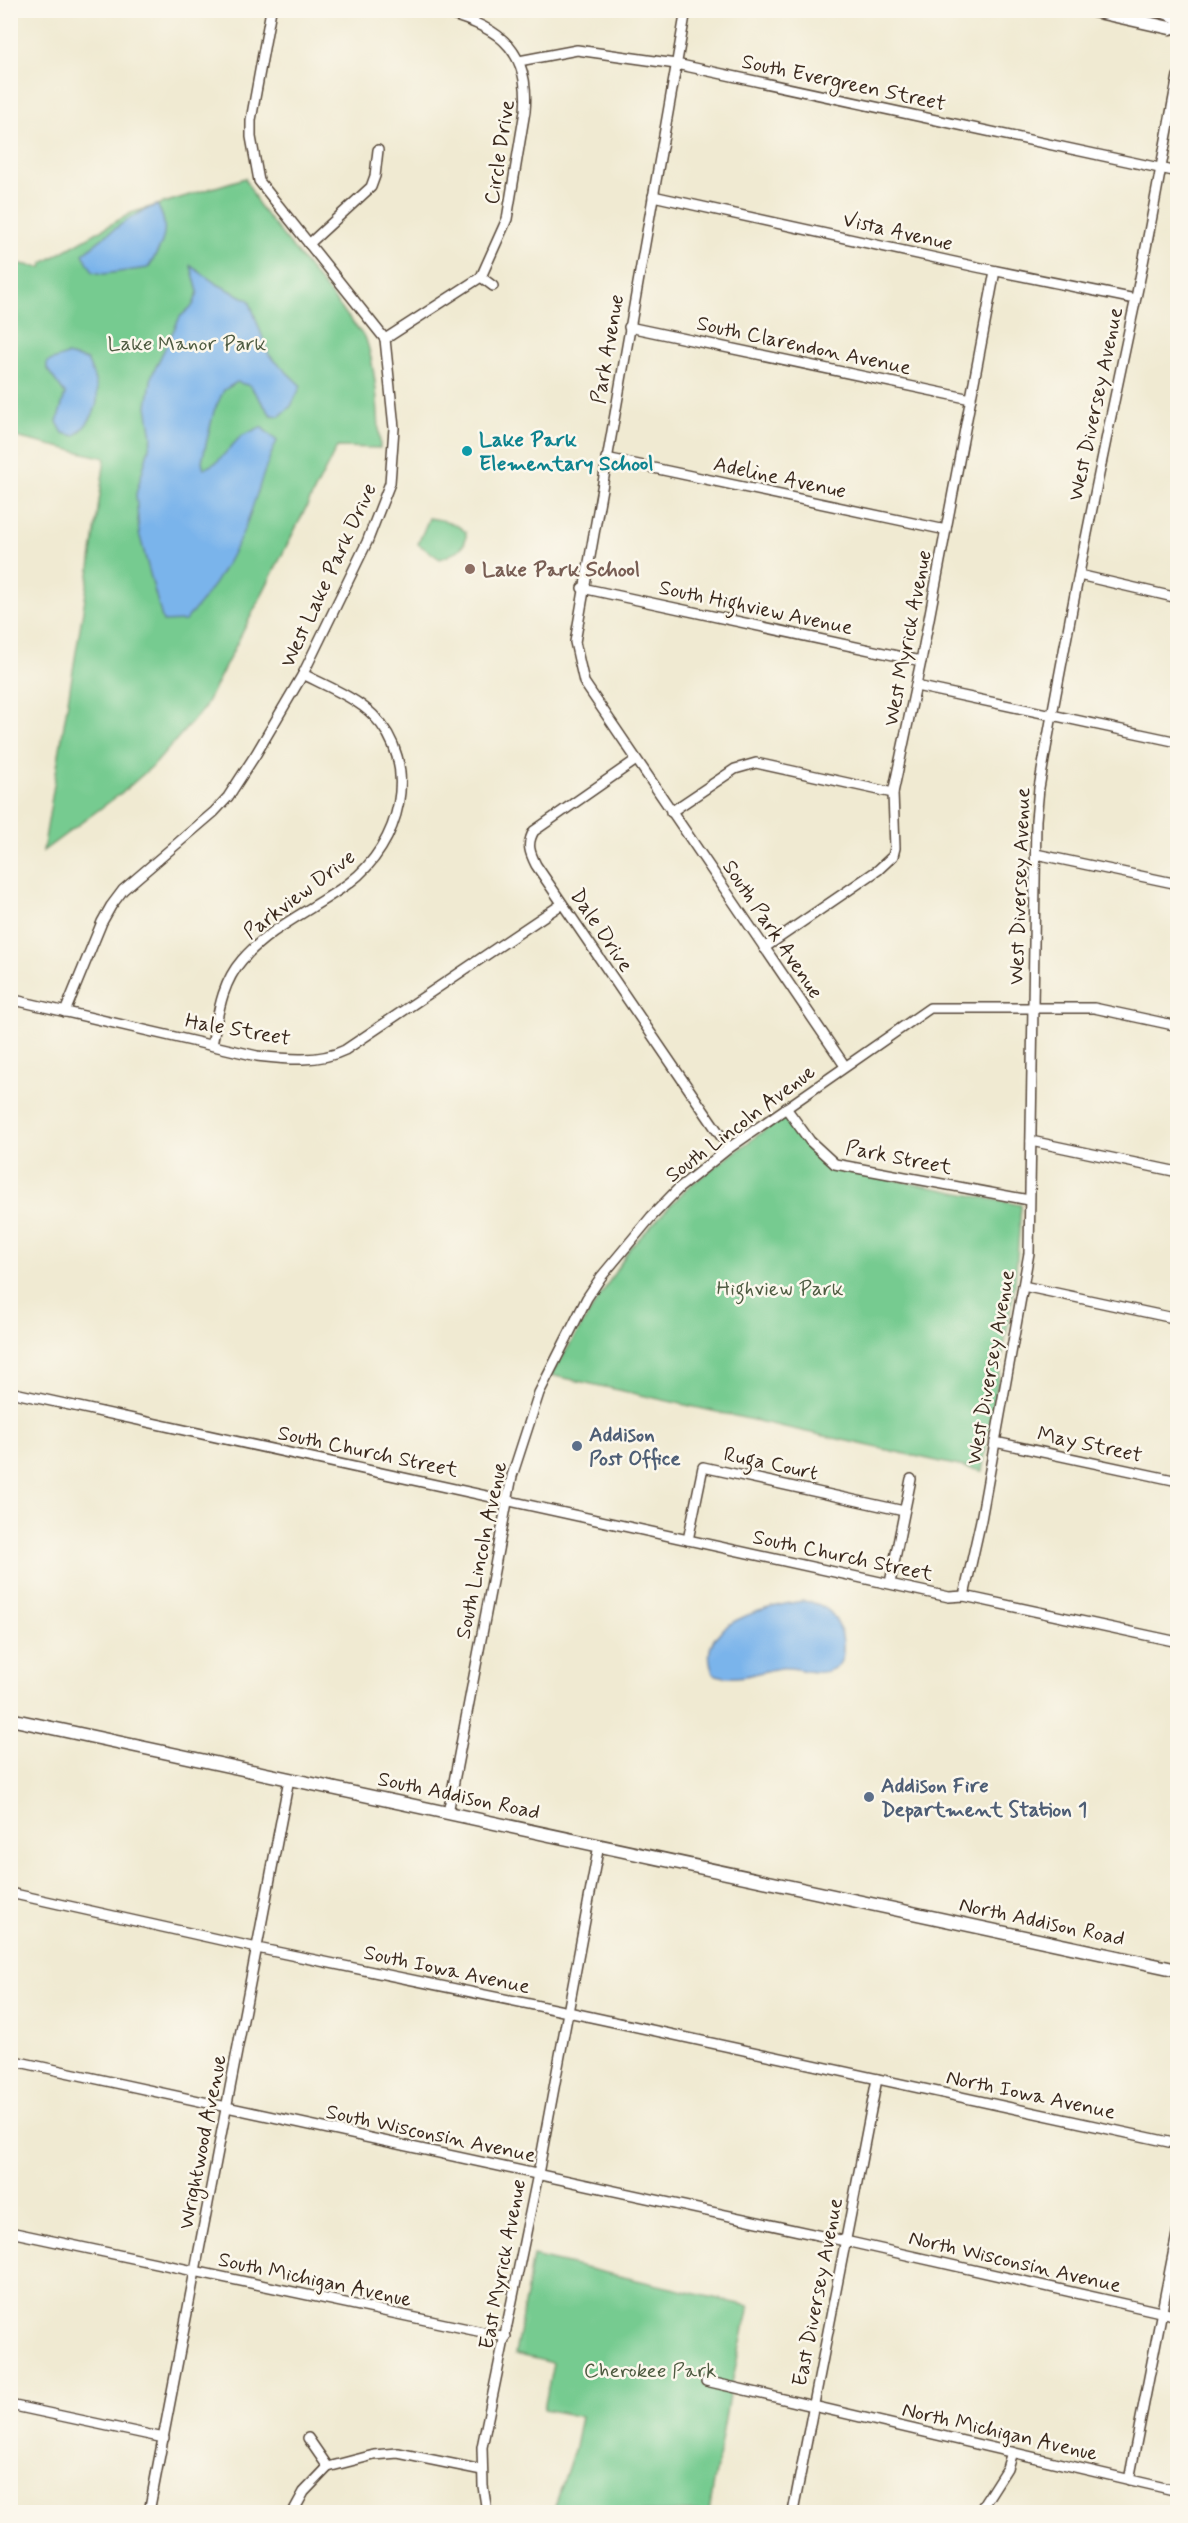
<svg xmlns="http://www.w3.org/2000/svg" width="1188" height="2523" font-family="Mynerve,sans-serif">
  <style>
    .green { fill: #76cb90; stroke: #587a57; stroke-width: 1.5 }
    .water { fill: #7ab4eb; stroke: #5a6f84; stroke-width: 1.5 }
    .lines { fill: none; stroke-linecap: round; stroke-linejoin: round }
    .minor-casing { stroke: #564739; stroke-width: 12 }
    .tertiary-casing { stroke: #564739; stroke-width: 15 }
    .minor { stroke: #fff; stroke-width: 9 }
    .tertiary { stroke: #fff; stroke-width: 12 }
    .culture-dot { fill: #0f9aa8; stroke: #fbf7ec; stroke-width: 2 }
    .education-dot { fill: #8d6e63; stroke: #fbf7ec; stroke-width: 2 }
    .service-dot { fill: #5c6f8a; stroke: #fbf7ec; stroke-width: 2 }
    .labels { text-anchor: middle; stroke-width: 5; stroke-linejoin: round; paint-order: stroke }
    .street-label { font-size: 21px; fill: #3b2a1e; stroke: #fbf7ec }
    .park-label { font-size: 21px; fill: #4d5a40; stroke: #fbf7ec }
    .culture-label { font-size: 21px; font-weight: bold; fill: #0d838f; stroke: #fbf7ec; text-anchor: start }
    .education-label { font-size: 21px; font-weight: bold; fill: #785e54; stroke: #fbf7ec; text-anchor: start }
    .service-label { font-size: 21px; font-weight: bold; fill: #4e5e75; stroke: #fbf7ec; text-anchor: start }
  </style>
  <rect width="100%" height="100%" fill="#fbf7ec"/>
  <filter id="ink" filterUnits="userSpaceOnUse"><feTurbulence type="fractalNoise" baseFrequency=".0167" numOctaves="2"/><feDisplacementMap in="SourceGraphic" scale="12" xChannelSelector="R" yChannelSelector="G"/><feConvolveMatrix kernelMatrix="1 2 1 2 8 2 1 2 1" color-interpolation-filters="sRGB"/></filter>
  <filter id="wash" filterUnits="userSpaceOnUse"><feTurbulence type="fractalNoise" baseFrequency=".008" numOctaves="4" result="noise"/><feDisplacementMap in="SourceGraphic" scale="24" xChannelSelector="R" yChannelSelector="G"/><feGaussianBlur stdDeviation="1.35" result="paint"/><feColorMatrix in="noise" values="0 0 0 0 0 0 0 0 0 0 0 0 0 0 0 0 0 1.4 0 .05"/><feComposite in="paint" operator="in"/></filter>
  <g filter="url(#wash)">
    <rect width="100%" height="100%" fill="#f0ead2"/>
    <g class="green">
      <path d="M245,178l15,29 106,132c11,35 12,73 14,109l-43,-1 -133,261 -48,55 -32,28 -81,60 47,-283 15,-110 -94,-22v-174l31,6 1,-5 88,-50z"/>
      <path d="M429,518c15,2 25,4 37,14 2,17 -13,22 -26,27l-22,-15z"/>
      <path d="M785,1115l39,47 26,9 171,34 -6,79 -33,187 -431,-96 79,-127 58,-61z"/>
      <path d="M533,2256l216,50 -21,95 -19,111h-156l22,-65 6,-30 -37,-8 9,-46 -38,-9z"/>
    </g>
    <g class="water">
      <path d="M157,205c15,24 5,41 -9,63l-44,6 -11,-2 -10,-18c22,-18 47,-39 74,-49z"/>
      <path d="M191,266l26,18 32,16 20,55 32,31 -10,20 -11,10 -9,-1 -21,-29 -13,-4 -13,8 -10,21 -12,50 2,8 13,-7 24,-26 20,-9 16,14c-16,32 -22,67 -38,100 -14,29 -32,56 -54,80l-22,1 -24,-89 -3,-39 16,-57 -5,-31 5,-31 28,-58 13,-12 5,-13z"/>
      <path d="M67,355l20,5c15,32 16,51 -12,76l-12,-3 -6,-11 8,-28 -18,-25v-7z"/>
      <path d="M803,1601c25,2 37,17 40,41 0,8 1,16 -4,22 -16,17 -39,2 -58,4 -23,3 -44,15 -67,6 -24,-51 54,-68 89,-73z"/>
    </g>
  </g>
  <g filter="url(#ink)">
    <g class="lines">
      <defs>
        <g id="minor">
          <path d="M686,10l-111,632 9,40 261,384"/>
          <path d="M519,61l58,-11 99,14 502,108"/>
          <path d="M653,196l324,71 158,32"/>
          <path d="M309,244l62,-57 4,-11 3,-26"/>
          <path d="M481,277l12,9"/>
          <path d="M629,327l342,72"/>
          <path d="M385,339l96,-62 26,-58 18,-108c6,-67 -33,-87 -91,-101"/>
          <path d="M606,458l340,72"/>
          <path d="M1079,575l99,23"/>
          <path d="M582,588l339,73"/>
          <path d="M916,686l262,56"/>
          <path d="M636,760l-102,71c-8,13 -4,22 2,34l193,283"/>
          <path d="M671,812l64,-43 21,-6 137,30"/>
          <path d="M1036,854l142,30"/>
          <path d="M764,948l114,-78 15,-14 2,-8 -2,-55 28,-132 74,-390"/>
          <path d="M10,999l247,57c28,3 62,7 88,-6l217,-146"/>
          <path d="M65,1012l37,-90 9,-16 12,-16 91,-78 14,-15 28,-43 47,-80 64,-132 23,-59 4,-55 -9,-89 -126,-158 -8,-44v-17l20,-110"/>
          <path d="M212,1045c6,-30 9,-61 30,-85 28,-33 72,-51 107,-77 51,-38 73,-119 24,-168 -18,-18 -47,-29 -70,-41"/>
          <path d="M786,1108l24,33 25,23 194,36"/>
          <path d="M1031,1141l147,31"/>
          <path d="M1023,1286l155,33"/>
          <path d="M10,1392l939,205 15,-1 214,46"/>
          <path d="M995,1442l183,39"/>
          <path d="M688,1540l15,-73 201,44"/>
          <path d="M890,1583l21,-104"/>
          <path d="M964,1596l17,-76 48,-267 7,-433 3,-32c27,-156 59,-312 92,-467 18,-81 31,-163 47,-245"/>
          <path d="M448,1813l64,-337 27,-83 48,-95 14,-21 50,-60 28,-29 50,-40 201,-140h164l84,18"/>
          <path d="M10,1893l247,55 311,64 610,132"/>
          <path d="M10,2060l835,181 333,75"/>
          <path d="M10,2232l496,105"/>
          <path d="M706,2381l472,110"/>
          <path d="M10,2405l154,33"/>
          <path d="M308,2438l20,29 46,-12 24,-2 84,17"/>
          <path d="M1129,2480l49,-251"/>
          <path d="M149,2512l140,-733"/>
          <path d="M293,2512l11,-20 24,-25"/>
          <path d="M487,2512l-4,-26 -1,-39 56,-273 61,-329"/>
          <path d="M793,2512l84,-433"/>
          <path d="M979,2512l28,-44 5,-16"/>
        </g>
        <g id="tertiary">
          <path d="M1089,10l81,18 8,-2"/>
          <path d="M1159,10l19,7"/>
          <path d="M10,1719l1168,251"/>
        </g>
      </defs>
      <use href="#minor" class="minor-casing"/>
      <use href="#tertiary" class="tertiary-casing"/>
      <use href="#minor" class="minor"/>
      <use href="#tertiary" class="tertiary"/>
    </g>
  </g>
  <circle class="culture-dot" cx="467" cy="451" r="6"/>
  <circle class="education-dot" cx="470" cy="569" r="6"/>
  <g class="service-dot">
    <circle cx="577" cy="1446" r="6"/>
    <circle cx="869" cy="1797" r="6"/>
  </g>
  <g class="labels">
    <g class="street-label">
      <text transform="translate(844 82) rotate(12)" y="7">South Evergreen Street</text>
      <text transform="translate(499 152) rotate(-81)" y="7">Circle Drive</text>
      <text transform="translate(898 231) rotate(13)" y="7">Vista Avenue</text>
      <text transform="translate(804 345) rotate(12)" y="7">South Clarendon Avenue</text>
      <text transform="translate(607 349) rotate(-80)" y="7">Park Avenue</text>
      <text transform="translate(1095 404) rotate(-78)" y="7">West Diversey Avenue</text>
      <text transform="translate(780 477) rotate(12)" y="7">Adeline Avenue</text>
      <text transform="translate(328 575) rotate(-65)" y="7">West Lake Park Drive</text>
      <text transform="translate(756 607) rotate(12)" y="7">South Highview Avenue</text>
      <text transform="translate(907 638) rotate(-79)" y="7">West Myrick Avenue</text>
      <text transform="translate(1019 886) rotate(-88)" y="7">West Diversey Avenue</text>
      <text transform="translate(299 894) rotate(-37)" y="7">Parkview Drive</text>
      <text transform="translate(773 929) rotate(56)" y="7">South Park Avenue</text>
      <text transform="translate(602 930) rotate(56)" y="7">Dale Drive</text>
      <text transform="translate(238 1029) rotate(10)" y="7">Hale Street</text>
      <text transform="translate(740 1123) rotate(-37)" y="7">South Lincoln Avenue</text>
      <text transform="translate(899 1157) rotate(11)" y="7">Park Street</text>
      <text transform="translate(990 1367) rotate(-80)" y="7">West Diversey Avenue</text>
      <text transform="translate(1090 1444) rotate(12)" y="7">May Street</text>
      <text transform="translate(368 1451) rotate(12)" y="7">South Church Street</text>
      <text transform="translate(771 1463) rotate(12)" y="7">Ruga Court</text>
      <text transform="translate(481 1550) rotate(-78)" y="7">South Lincoln Avenue</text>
      <text transform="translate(843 1555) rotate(12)" y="7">South Church Street</text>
      <text transform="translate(459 1795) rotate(12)" y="7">South Addison Road</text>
      <text transform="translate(1042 1921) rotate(12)" y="7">North Addison Road</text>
      <text transform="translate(447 1969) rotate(12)" y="7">South Iowa Avenue</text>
      <text transform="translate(1031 2094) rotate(12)" y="7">North Iowa Avenue</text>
      <text transform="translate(431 2133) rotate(12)" y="7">South Wisconsin Avenue</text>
      <text transform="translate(202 2142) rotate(-79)" y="7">Wrightwood Avenue</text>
      <text transform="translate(1015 2261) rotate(13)" y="7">North Wisconsin Avenue</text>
      <text transform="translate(502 2264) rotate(-79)" y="7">East Myrick Avenue</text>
      <text transform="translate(315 2279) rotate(12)" y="7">South Michigan Avenue</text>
      <text transform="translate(817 2292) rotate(-79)" y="7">East Diversey Avenue</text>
      <text transform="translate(1000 2431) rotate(13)" y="7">North Michigan Avenue</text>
    </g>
    <g class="park-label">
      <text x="187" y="350">Lake Manor Park</text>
      <text x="780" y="1295">Highview Park</text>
      <text x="650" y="2377">Cherokee Park</text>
    </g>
    <g class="culture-label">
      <text x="479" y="446">Lake Park<tspan x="479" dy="24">Elementary School</tspan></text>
    </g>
    <g class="education-label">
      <text x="482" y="576">Lake Park School</text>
    </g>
    <g class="service-label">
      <text x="589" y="1441">Addison<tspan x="589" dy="24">Post Office</tspan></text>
      <text x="881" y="1792">Addison Fire<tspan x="881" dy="24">Department Station 1</tspan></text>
    </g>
  </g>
  <rect width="1188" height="2523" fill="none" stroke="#fbf7ec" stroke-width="36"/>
</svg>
